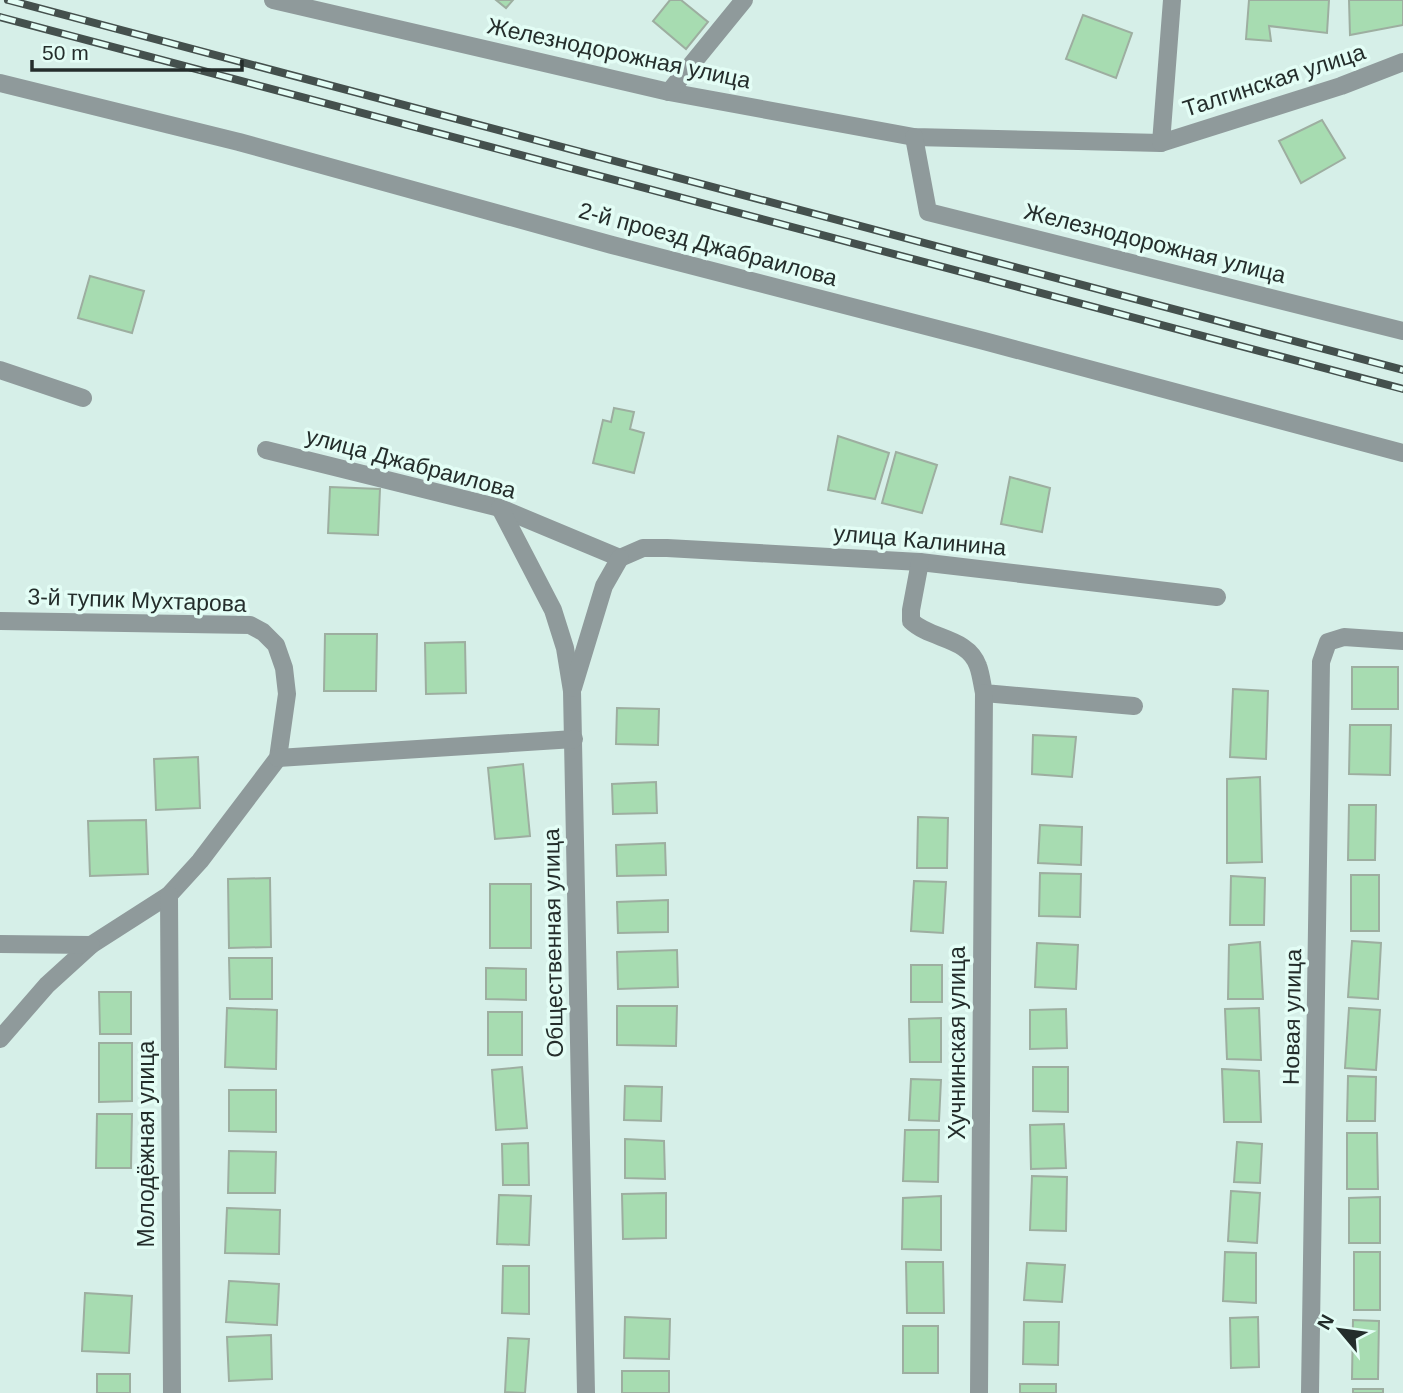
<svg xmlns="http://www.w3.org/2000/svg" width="1403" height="1393" font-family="Arial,sans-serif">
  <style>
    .building { fill: #a7dcb1; stroke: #9daea0; stroke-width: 2 }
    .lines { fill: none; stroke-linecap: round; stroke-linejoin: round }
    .minor { stroke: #8f9a9b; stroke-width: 18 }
    .rail-casing { stroke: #44504d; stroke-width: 8 }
    .rail { stroke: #e3fdf5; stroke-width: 5; stroke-dasharray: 16; stroke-linecap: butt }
    .labels { text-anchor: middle; stroke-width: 7; stroke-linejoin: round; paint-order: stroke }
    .street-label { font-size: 23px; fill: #242d2b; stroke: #e3fdf5 }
  </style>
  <rect width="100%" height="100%" fill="#d6efe8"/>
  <g class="building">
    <path d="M496,0h17l-7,8z"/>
    <path d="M670,0h11l27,22 -22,27 -33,-28z"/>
    <path d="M1249,0h80l-2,33 -58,-7 2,15 -25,-2z"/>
    <path d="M1349,0h54v25l-53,10z"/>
    <path d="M1083,15l49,18 -16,45 -50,-19z"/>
    <path d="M1322,120l23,38 -44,25 -22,-42z"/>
    <path d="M90,276l54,15 -12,42 -54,-15z"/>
    <path d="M614,408l20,4 -4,17 14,4 -10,40 -41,-10 10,-43 8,2z"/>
    <path d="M838,436l51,17 -14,46 -47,-9z"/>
    <path d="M896,452l41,13 -15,48 -40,-10z"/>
    <path d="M1010,477l40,11 -8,44 -41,-8z"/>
    <path d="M330,487l50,2 -2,46 -50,-2z"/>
    <path d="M325,634h52l-1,57h-52z"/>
    <path d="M465,642l1,51 -40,1 -1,-51z"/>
    <rect x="1352" y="667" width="46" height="42"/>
    <path d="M1233,689l35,2 -2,68 -36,-2z"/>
    <path d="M617,708l42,1 -1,36 -42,-1z"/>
    <path d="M1350,725h41l-1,50 -41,-1z"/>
    <path d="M1033,735l43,2 -4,40 -40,-3z"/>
    <path d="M198,757l2,51 -44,2 -2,-51z"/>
    <path d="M523,764l7,72 -35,3 -7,-71z"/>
    <path d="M1260,777l2,85 -35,1v-84z"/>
    <path d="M656,782l1,31 -44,1 -1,-30z"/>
    <path d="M1349,805h27l-1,55h-27z"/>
    <path d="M918,817l30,1 -1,50h-30z"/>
    <path d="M146,820l2,54 -58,2 -2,-55z"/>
    <path d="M1040,825l42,2 -1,38 -43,-2z"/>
    <path d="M665,843l1,32 -49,1 -1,-31z"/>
    <path d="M1040,873l41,1 -1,43 -41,-1z"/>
    <rect x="1351" y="875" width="28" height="56"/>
    <path d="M1231,876l34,2 -1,47h-34z"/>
    <path d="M270,878l1,69 -42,1 -1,-69z"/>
    <path d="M914,881l32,1 -3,51 -32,-2z"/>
    <rect x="490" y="884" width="41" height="64"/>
    <path d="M668,900v32l-50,1 -1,-31z"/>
    <path d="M1352,941l29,2 -3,56 -30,-2z"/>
    <path d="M1260,942l3,57h-35l1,-54z"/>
    <path d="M1037,943l41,2 -2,44 -41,-2z"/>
    <path d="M677,950l1,37 -60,2 -1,-37z"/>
    <path d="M229,958h43v41h-42z"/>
    <rect x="911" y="965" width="31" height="37"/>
    <path d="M486,968l40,1v31l-40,-1z"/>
    <path d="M99,992h32v42h-31z"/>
    <path d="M617,1006h60l-1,40 -59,-1z"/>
    <path d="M227,1008l50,2 -1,59 -51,-2z"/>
    <path d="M1259,1008l2,52 -34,-1 -2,-50z"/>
    <path d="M1349,1008l31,2 -4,60 -31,-2z"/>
    <path d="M1066,1009l1,39 -37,1v-39z"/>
    <rect x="488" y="1012" width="34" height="43"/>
    <path d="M941,1018v44h-31l-1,-43z"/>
    <path d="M99,1043h33v58l-33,1z"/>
    <path d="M522,1067l5,61 -31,2 -4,-60z"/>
    <path d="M1033,1067h35v45l-35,-1z"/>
    <path d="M1222,1069l37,2 2,51h-37z"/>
    <path d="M1348,1076l28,1 -1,44h-28z"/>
    <path d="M911,1079l30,1 -2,41 -30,-1z"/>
    <path d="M625,1086l37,1 -1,34 -37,-1z"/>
    <path d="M229,1090h47v42l-47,-1z"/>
    <path d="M97,1114h35l-1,54h-35z"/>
    <path d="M1064,1124l2,44 -35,1 -1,-44z"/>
    <path d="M905,1130h34l-1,52 -35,-1z"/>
    <path d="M1347,1133h30l1,56h-31z"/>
    <path d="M625,1139l39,2 1,38 -40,-1z"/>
    <path d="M1237,1142l25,2 -2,39 -26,-1z"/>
    <path d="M528,1143l1,42h-26l-1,-41z"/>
    <path d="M229,1151l47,1 -1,41h-47z"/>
    <path d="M1032,1176l35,1 -1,54 -36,-1z"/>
    <path d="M1231,1191l29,2 -3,50 -29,-2z"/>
    <path d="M666,1193v45l-43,1 -1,-45z"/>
    <path d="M499,1195l32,1 -2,49 -32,-1z"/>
    <path d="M941,1196v54l-39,-1 1,-51z"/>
    <path d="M1380,1197v46h-31v-45z"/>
    <path d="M227,1208l53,2 -1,44 -54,-1z"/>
    <path d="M1225,1252l31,1v50l-33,-2z"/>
    <rect x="1354" y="1252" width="26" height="58"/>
    <path d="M906,1262h37l1,51h-37z"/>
    <path d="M1027,1263l38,2 -3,37 -38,-2z"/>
    <path d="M503,1266h26v48l-27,-1z"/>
    <path d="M229,1281l50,3 -2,41 -51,-3z"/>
    <path d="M85,1293l47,3 -3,57 -47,-2z"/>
    <path d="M625,1317l45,2 -1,40 -45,-1z"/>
    <path d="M1258,1317l1,50 -28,1 -1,-50z"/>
    <path d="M1353,1320l26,1 -1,58h-26z"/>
    <path d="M1024,1322h35l-1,43 -35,-1z"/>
    <rect x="903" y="1326" width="35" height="47"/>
    <path d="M271,1335l1,44 -43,2 -2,-44z"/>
    <path d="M508,1338l21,1 -4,54 -20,-1z"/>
    <rect x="622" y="1371" width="47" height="22"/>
    <rect x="97" y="1374" width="33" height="19"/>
    <rect x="1020" y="1384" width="36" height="9"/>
    <rect x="1353" y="1389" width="30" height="4"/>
  </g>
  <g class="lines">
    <g class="minor">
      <path d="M273,0l396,92 245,45 247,6 180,-57 62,-24"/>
      <path d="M0,83l239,59 373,103 372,96 419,112"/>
      <path d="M669,92l75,-92"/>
      <path d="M914,137l14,75 475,119"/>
      <path d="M1161,143l11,-143"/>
      <path d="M0,370l83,28"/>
      <path d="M266,450l234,58 120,50"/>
      <path d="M500,508l53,102 12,38 7,43 14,702"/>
      <path d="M620,558l23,-10h24l253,14 297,35"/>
      <path d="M920,562l-9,48v11c20,19 57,16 67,45 3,8 4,18 6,27l150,13"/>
      <path d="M0,621l250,4 13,7 13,13 8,23 3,26 -9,64 -78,103 -31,34 -78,50 -44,40 -47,54"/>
      <path d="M573,688l31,-102 16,-28"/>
      <path d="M278,758l296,-19"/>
      <path d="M169,895l3,498"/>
      <path d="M0,944l91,1"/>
      <path d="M979,1393l5,-700"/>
      <path d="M1310,1393l11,-731 7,-20 16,-5 59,4"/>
    </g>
    <defs>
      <g id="rail">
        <path d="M8,0l1395,370"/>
        <path d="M0,17l1403,372"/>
      </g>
    </defs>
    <use href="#rail" class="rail-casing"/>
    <use href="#rail" class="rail"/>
  </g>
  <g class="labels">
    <g class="street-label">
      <text transform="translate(619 53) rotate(12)" y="8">Железнодорожная улица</text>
      <text transform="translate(1274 80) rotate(-18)" y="8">Талгинская улица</text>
      <text transform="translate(1155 243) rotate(14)" y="8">Железнодорожная улица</text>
      <text transform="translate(708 244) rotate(15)" y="8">2-й проезд Джабраилова</text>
      <text transform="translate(411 463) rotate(15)" y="8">улица Джабраилова</text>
      <text transform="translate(920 540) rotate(5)" y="8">улица Калинина</text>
      <text transform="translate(137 600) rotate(2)" y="8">3-й тупик Мухтарова</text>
      <text transform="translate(553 943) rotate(-91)" y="8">Общественная улица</text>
      <text transform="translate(1292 1017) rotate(-89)" y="8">Новая улица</text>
      <text transform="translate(957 1043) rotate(-90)" y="8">Хучнинская улица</text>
      <text transform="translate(146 1144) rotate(-90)" y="8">Молодёжная улица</text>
    </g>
  </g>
  <g transform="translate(1340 1330) rotate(299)" stroke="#e3fdf5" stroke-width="5" paint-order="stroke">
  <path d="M0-5L12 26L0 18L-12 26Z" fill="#242d2b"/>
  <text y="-10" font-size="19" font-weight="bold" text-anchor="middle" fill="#242d2b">N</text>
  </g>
  <path d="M32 60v10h210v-10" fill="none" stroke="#242d2b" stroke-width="3.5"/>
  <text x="42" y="60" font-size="21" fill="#242d2b" stroke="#e3fdf5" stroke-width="5" paint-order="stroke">50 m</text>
</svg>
